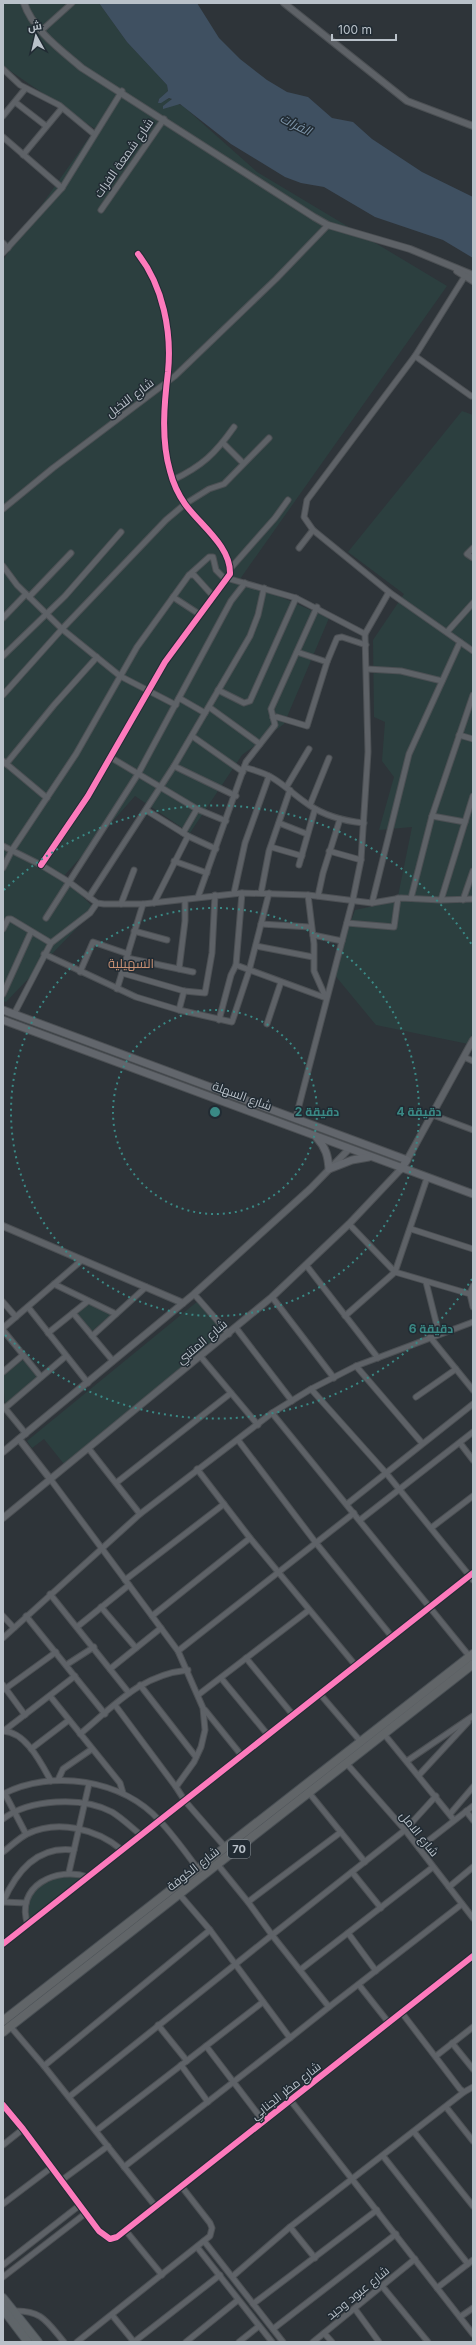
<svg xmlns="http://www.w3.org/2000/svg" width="476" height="2345" font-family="Inter,Cairo,sans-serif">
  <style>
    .green { fill: #2c3f3f }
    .water { fill: #3f5061 }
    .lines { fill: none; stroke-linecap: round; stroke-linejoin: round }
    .minor-casing { stroke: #4c5054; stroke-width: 7 }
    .tertiary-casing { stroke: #4c5054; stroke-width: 8 }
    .secondary-casing { stroke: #4c5054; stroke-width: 9 }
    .primary-casing { stroke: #4b5156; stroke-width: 10 }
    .trunk-casing { stroke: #4a5055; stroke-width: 10 }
    .minor { stroke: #5e6267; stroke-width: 5 }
    .tertiary { stroke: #5e6267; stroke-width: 6 }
    .secondary { stroke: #62666c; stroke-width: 7 }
    .primary { stroke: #5f6569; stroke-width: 8 }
    .trunk { stroke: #616568; stroke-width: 8 }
    .cycleway-casing { stroke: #212b33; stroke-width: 8 }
    .cycleway { stroke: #fd7abc; stroke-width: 6 }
    .ring { fill: none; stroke: #3a8985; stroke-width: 2; stroke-dasharray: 2 4 }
    .labels { text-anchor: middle; stroke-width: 3; stroke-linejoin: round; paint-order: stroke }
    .shield { fill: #212b33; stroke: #8b949c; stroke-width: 1 }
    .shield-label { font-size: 11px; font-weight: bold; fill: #b9c1c9 }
    .street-label { font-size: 12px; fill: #b9c1c9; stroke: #212b33 }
    .water-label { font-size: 13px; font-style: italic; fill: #7d94a8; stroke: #212b33 }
    .neighbourhood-label { font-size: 13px; fill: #c99073; stroke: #212b33 }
    .centre { fill: #3a8985; stroke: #212b33; stroke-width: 2 }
    .ring-label { font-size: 12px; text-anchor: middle; font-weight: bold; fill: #3a8985; stroke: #212b33; stroke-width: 3; stroke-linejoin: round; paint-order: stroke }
  </style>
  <rect width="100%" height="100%" fill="#2e3439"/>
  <g class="green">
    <path d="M3,3h96l28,39 40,43 1,6 -10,9v3l13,-5 -1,3 13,5 74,66 190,114 -207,293 89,39 -45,106 -42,31 -52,78 -55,-37 -72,81 32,32 -89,93 -3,-1v-741l92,-131 -92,-63z"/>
    <path d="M462,411l11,4v630l-97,-20 -43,-52 22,-63 42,-9 15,-74 -33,3 15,-53 -12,-16 3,-39 -11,-5 -1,-77 31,-46 -56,-42z"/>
    <path d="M198,1301l26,31 -160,132 -20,-25 -12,9 -5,-7z"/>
    <path d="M89,1303l23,11 -20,17 -15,-18z"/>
    <path d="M23,1360l14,17 -32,27 -2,-28z"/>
    <path d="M69,1874l17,4 -57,45c-4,-32 11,-43 40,-49z"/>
  </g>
  <path class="water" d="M99,3h98l22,35 21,21 27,21 20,12 21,5 24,21 21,4 19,17 50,33 51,25v61l-30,-18 -68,-23 -51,-30 -23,-4 -16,-6 -54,-33 -51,-40 -17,5v-3l9,-7 -3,-1 -8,5h-3l1,-4 9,-8 -1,-6 -40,-43z"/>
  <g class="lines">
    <defs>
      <g id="minor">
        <path d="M42,30l30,-27"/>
        <path d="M3,69l17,16 39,20 35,29"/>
        <path d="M15,102l31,24"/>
        <path d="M3,116l22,-27"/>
        <path d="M3,137l59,51"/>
        <path d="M23,155l39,-47"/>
        <path d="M101,210l63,-91"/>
        <path d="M3,243l5,5"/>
        <path d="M3,253l59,-65 60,-97"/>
        <path d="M415,356l50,-80"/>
        <path d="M471,396l-56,-40 -108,144 -3,17 9,13 76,62 84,59"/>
        <path d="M223,443l20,20"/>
        <path d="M173,480c29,-14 42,-26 61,-53"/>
        <path d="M3,509l50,-41 122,-92 101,-97 52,-54"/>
        <path d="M299,548l14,-18"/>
        <path d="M473,548l-6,6 6,4"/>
        <path d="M3,566l14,19 45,44 58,47 56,29"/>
        <path d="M230,569l45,-51 13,-18"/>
        <path d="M189,575l20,-18h4l3,13 7,7 73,21 69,36"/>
        <path d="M29,597l42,-44"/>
        <path d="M173,597l26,17"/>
        <path d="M3,618l23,-24"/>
        <path d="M447,632l26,-29"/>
        <path d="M297,652l30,10"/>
        <path d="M3,656l62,-60 56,-64"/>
        <path d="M367,669l34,2 41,10"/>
        <path d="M218,690l26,13 6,-2 46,-103"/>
        <path d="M3,695l59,-66 104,-109 19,-16 24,-15 15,-5 45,-46"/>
        <path d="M179,698l26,15"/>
        <path d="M209,707l51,37"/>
        <path d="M273,718l4,-1 30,9 20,-64 10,-24 5,-1 24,8"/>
        <path d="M459,735l14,4"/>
        <path d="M192,736l51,36"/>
        <path d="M110,757l87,52 29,12"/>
        <path d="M3,761l44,37"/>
        <path d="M6,764l48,-59 43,-48"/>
        <path d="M174,766l62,30"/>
        <path d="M244,767c9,3 19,5 27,10 14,8 24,19 38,28 16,11 35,16 55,18"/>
        <path d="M287,786l22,-37"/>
        <path d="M310,805l19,-47"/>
        <path d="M146,810l42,26 28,13"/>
        <path d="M432,816l33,6"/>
        <path d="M279,823l28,11"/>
        <path d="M183,833l14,-24"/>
        <path d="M3,846l38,19 28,17 28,21 7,1h39l99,-11 66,2 64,8 29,-5 40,2 32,-1"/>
        <path d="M271,847l31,9"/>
        <path d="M329,851l32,9"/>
        <path d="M174,861l33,12"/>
        <path d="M41,865l47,-69 77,-134 65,-88c1,-28 -30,-49 -45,-70 -7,-10 -12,-21 -15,-33 -9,-31 -6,-67 -2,-99 4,-40 -5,-86 -30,-118"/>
        <path d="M299,865l16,-56"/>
        <path d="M3,868l9,-18 64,-96 61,-107 52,-72h5l19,21"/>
        <path d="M234,893l11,-50 24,-67"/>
        <path d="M261,893l8,-42 21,-61"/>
        <path d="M308,895l6,49v27l12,27"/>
        <path d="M318,896l5,-23 17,-54"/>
        <path d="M89,897l85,-131 76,-130 8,-21 6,-27"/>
        <path d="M198,897l48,-135 29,-37 -4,-16 46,-102"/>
        <path d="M411,898l21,-82 41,-121"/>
        <path d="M441,900l32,-104"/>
        <path d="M463,900l10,-29"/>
        <path d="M154,903l34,-67"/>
        <path d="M372,903l37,-149 51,-112"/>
        <path d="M121,904l13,-34"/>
        <path d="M46,918l92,-144 93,-173 14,-18"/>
        <path d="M347,923l47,4 4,-29"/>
        <path d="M261,924l49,3"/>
        <path d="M3,929l5,-10h3l40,24"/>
        <path d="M134,931l33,9"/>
        <path d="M313,935l29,6"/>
        <path d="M256,946l57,11"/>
        <path d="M44,954l92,43 43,13 53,12 17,-51 20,-78"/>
        <path d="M127,958l66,14"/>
        <path d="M236,965l90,33"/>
        <path d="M179,969l6,-48v-21"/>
        <path d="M80,972l13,-30 35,12"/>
        <path d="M122,973l62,18 21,2 7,-40 3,-58"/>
        <path d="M117,989l26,-85"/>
        <path d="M3,994l28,-62"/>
        <path d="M179,1010l5,-19"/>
        <path d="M14,1014l37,-71 39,-30 7,-10"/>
        <path d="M219,1020l12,-45 5,-10 6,-72"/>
        <path d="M267,1024l14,-42"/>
        <path d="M464,1057l9,4"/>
        <path d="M433,1115l40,15"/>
        <path d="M296,1117l57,-218 8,-39 7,-108 -3,-118 24,-42"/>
        <path d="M349,1224l46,48 75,22"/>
        <path d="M411,1229l62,20"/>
        <path d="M306,1265l72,93"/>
        <path d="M426,1282l13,52"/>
        <path d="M54,1284l62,30"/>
        <path d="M473,1286l-3,8 3,13"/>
        <path d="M194,1294l35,40"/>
        <path d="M272,1297l62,81"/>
        <path d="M3,1302l13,15"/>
        <path d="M28,1307l60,76"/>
        <path d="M73,1313l40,48"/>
        <path d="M345,1316l50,-44 32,-94"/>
        <path d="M3,1328l79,-68"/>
        <path d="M236,1328l56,73"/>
        <path d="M3,1330l38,47"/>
        <path d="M48,1333l40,-32"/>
        <path d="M92,1336l54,-49"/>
        <path d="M430,1337l43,53"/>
        <path d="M201,1357l57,68"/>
        <path d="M356,1366l66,77"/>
        <path d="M3,1372l20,-17"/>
        <path d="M311,1389l75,84 87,107"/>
        <path d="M416,1397l40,-28"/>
        <path d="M4,1407l22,27"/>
        <path d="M5,1408l61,-52"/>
        <path d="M272,1413l198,244"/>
        <path d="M238,1440l78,103 76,94"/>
        <path d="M460,1443l13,17"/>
        <path d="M89,1449l51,65"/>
        <path d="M197,1469l53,69 106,128"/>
        <path d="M51,1480l127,171 25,57 2,22 -4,17 -7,15 -18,25 9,14 40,46"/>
        <path d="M116,1483l115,-90"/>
        <path d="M347,1504l126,-100"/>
        <path d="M360,1520l113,-88"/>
        <path d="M431,1528l42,-32"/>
        <path d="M125,1580l99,-76"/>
        <path d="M50,1594l79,99"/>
        <path d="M101,1607l35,41"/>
        <path d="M3,1616l11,12"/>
        <path d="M26,1616l79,98"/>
        <path d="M152,1616l98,-78"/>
        <path d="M77,1627l52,-42"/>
        <path d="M3,1638l137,-124 132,-101 39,-24 45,-23 117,-44"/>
        <path d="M178,1651l176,-138"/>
        <path d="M246,1658l47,57"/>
        <path d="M66,1665l28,-18"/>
        <path d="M110,1669l51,-41"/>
        <path d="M221,1678l47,57"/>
        <path d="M3,1685l22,30"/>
        <path d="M140,1685l56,72"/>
        <path d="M5,1689l51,-37"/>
        <path d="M320,1694l41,48"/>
        <path d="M198,1695l111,-85"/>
        <path d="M50,1696l70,87 3,10"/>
        <path d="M115,1705l61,82"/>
        <path d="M205,1710l37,46"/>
        <path d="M5,1730l70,-54"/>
        <path d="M3,1731c23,1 38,32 48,50"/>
        <path d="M80,1734c35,-29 60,-59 108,-64"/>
        <path d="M384,1734l70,86"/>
        <path d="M31,1749l38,-29"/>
        <path d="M407,1761l66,-45"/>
        <path d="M347,1764l58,66 68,88"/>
        <path d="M419,1775l49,-53"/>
        <path d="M58,1780l5,-11 29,-20"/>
        <path d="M3,1794c49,-25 119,-15 157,27 14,15 26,32 38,48"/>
        <path d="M5,1794l21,40"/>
        <path d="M310,1794l55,68"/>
        <path d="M466,1811l7,9"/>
        <path d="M450,1814l23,-27"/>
        <path d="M3,1819c26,-20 79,-23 109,-7 10,6 20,16 29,23"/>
        <path d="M419,1848l54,-42"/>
        <path d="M3,1852c8,-6 16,-14 24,-18 31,-15 70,-5 95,16"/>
        <path d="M218,1865l30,37 93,-70"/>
        <path d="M69,1872l20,-88"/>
        <path d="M352,1872l29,36"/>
        <path d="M449,1887l24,-20"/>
        <path d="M180,1895l30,35 80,108 39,-31"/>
        <path d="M3,1902c13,-30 34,-57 71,-52"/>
        <path d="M3,1902l23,1"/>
        <path d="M248,1902l24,33 133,-105 31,-34"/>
        <path d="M28,1925c-14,-39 29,-59 60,-48"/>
        <path d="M348,1933l28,38"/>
        <path d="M3,1944l470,-371"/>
        <path d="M300,1970l133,-103"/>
        <path d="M359,1985l30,38"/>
        <path d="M402,2013l58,76 4,3"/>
        <path d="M158,2025l29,36"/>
        <path d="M10,2026l34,40 112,141"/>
        <path d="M452,2043l21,26"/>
        <path d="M206,2046l58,76"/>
        <path d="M436,2056l37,-29"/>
        <path d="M181,2065l27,37"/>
        <path d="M44,2066l166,-136"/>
        <path d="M69,2097l203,-162 57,72 133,-103"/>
        <path d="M291,2101l182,233"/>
        <path d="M3,2105l20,24 76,102 11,8 7,-2 356,-281"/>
        <path d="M446,2107l27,34"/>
        <path d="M96,2131l167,-129"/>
        <path d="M414,2132l59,74"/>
        <path d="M3,2145l20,-16"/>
        <path d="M383,2156l85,108"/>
        <path d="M124,2167l166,-129"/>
        <path d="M62,2180l46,-34"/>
        <path d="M3,2204l49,-37"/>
        <path d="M290,2227l25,31"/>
        <path d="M126,2231l36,44"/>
        <path d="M204,2241l79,101"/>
        <path d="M197,2247l75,95"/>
        <path d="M3,2265l77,-60"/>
        <path d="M233,2276l57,-49 174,-135 9,-5"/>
        <path d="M3,2277l83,-64"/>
        <path d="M382,2286l46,56"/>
        <path d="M437,2288l36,-28"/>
        <path d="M253,2304l124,-94"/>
        <path d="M355,2309l24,33"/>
        <path d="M14,2311c28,-1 33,11 50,31"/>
        <path d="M112,2315l22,27"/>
        <path d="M460,2317l13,-9"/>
        <path d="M273,2329l123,-95"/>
        <path d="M324,2333l8,9"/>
        <path d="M77,2342l133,-106 2,-8 -2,-5 -28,-36"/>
        <path d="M134,2342l86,-67"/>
        <path d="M186,2342l52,-42"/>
        <path d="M239,2342l20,-16"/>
        <path d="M313,2342l102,-83"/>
      </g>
      <g id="tertiary">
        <path d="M24,3c9,27 37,47 58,65l232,149 14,8 82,24 63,26"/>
        <path d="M284,3l123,98 66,25"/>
        <path d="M457,271l16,10"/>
        <path d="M407,1160l66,-120"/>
        <path d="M3,1226l180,77"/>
        <path d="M19,1439l32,41"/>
        <path d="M3,1452l191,-158 116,-105 39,-40"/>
        <path d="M3,1518l269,-221 77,-73 52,-55"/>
      </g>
      <g id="secondary">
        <path d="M3,1010l404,150 -6,9"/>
        <path d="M3,1020l470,174"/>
        <path d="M317,1138c9,10 11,18 12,31l23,-9 17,-3"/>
      </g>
      <g id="primary">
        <path d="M3,2298l35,44"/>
        <path d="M3,2309l25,33"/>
      </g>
      <g id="trunk">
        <path d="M3,2021l470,-367"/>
        <path d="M3,2032l470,-368"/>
      </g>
    </defs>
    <use href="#minor" class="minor-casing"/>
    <use href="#tertiary" class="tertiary-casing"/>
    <use href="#secondary" class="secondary-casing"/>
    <use href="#primary" class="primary-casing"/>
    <use href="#trunk" class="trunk-casing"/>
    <use href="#minor" class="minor"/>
    <use href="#tertiary" class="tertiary"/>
    <use href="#secondary" class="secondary"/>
    <use href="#primary" class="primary"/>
    <use href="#trunk" class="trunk"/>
    <defs>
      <g id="cycleway">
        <path d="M41,865l47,-69 77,-134 65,-88c1,-28 -30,-49 -45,-70 -7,-10 -12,-21 -15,-33 -9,-31 -6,-67 -2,-99 4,-40 -5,-86 -30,-118"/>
        <path d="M3,1944l470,-371"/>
        <path d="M3,2105l20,24 76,102 11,8 7,-2 356,-281"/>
      </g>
    </defs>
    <use href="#cycleway" class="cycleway-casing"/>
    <use href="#cycleway" class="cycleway"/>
  </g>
  <g class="ring">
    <circle cx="215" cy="1112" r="102"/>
    <circle cx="215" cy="1112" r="204"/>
    <path d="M472 1279A306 306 0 0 1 4 1334M4 890A306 306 0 0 1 472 945"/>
  </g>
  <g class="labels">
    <rect class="shield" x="228" y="1840" width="22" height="18" rx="3"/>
    <g class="shield-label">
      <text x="239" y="1853">70</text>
    </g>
    <g class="street-label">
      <text transform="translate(124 158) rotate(-55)" y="4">شارع شمعة الفرات</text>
      <text transform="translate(130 398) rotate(-37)" y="4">شارع النخيل</text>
      <text transform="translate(242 1096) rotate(20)" y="4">شارع السهلة</text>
      <text transform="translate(202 1342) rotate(-40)" y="4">شارع المتنبي</text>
      <text transform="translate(419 1834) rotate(51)" y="4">شارع الامل</text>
      <text transform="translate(193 1869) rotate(-38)" y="4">شارع الكوفة</text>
      <text transform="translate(286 2091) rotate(-38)" y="4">شارع مظر الجنابي</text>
      <text transform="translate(358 2293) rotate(-39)" y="4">شارع عبود وحيد</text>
    </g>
    <g class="water-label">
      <text transform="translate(296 124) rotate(27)" y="5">الفرات</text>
    </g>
    <g class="neighbourhood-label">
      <text x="131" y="968">السهيلية</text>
    </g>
  </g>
  <circle cx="215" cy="1112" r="6" class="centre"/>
  <g class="ring-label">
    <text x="317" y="1116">2 دقيقة</text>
    <text x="419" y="1116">4 دقيقة</text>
    <text x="431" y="1333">6 دقيقة</text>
  </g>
  <rect width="476" height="2345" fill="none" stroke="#b9c1c9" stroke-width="8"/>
  <g transform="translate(36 36) rotate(352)" stroke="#212b33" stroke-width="3" paint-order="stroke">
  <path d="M0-3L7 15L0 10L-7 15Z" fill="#b9c1c9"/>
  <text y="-6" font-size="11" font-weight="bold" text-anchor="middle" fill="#b9c1c9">ش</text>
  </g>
  <path d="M332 34v6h64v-6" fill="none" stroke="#b9c1c9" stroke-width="2"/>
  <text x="338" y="34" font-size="12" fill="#b9c1c9" stroke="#212b33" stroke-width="3" paint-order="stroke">100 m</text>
</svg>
